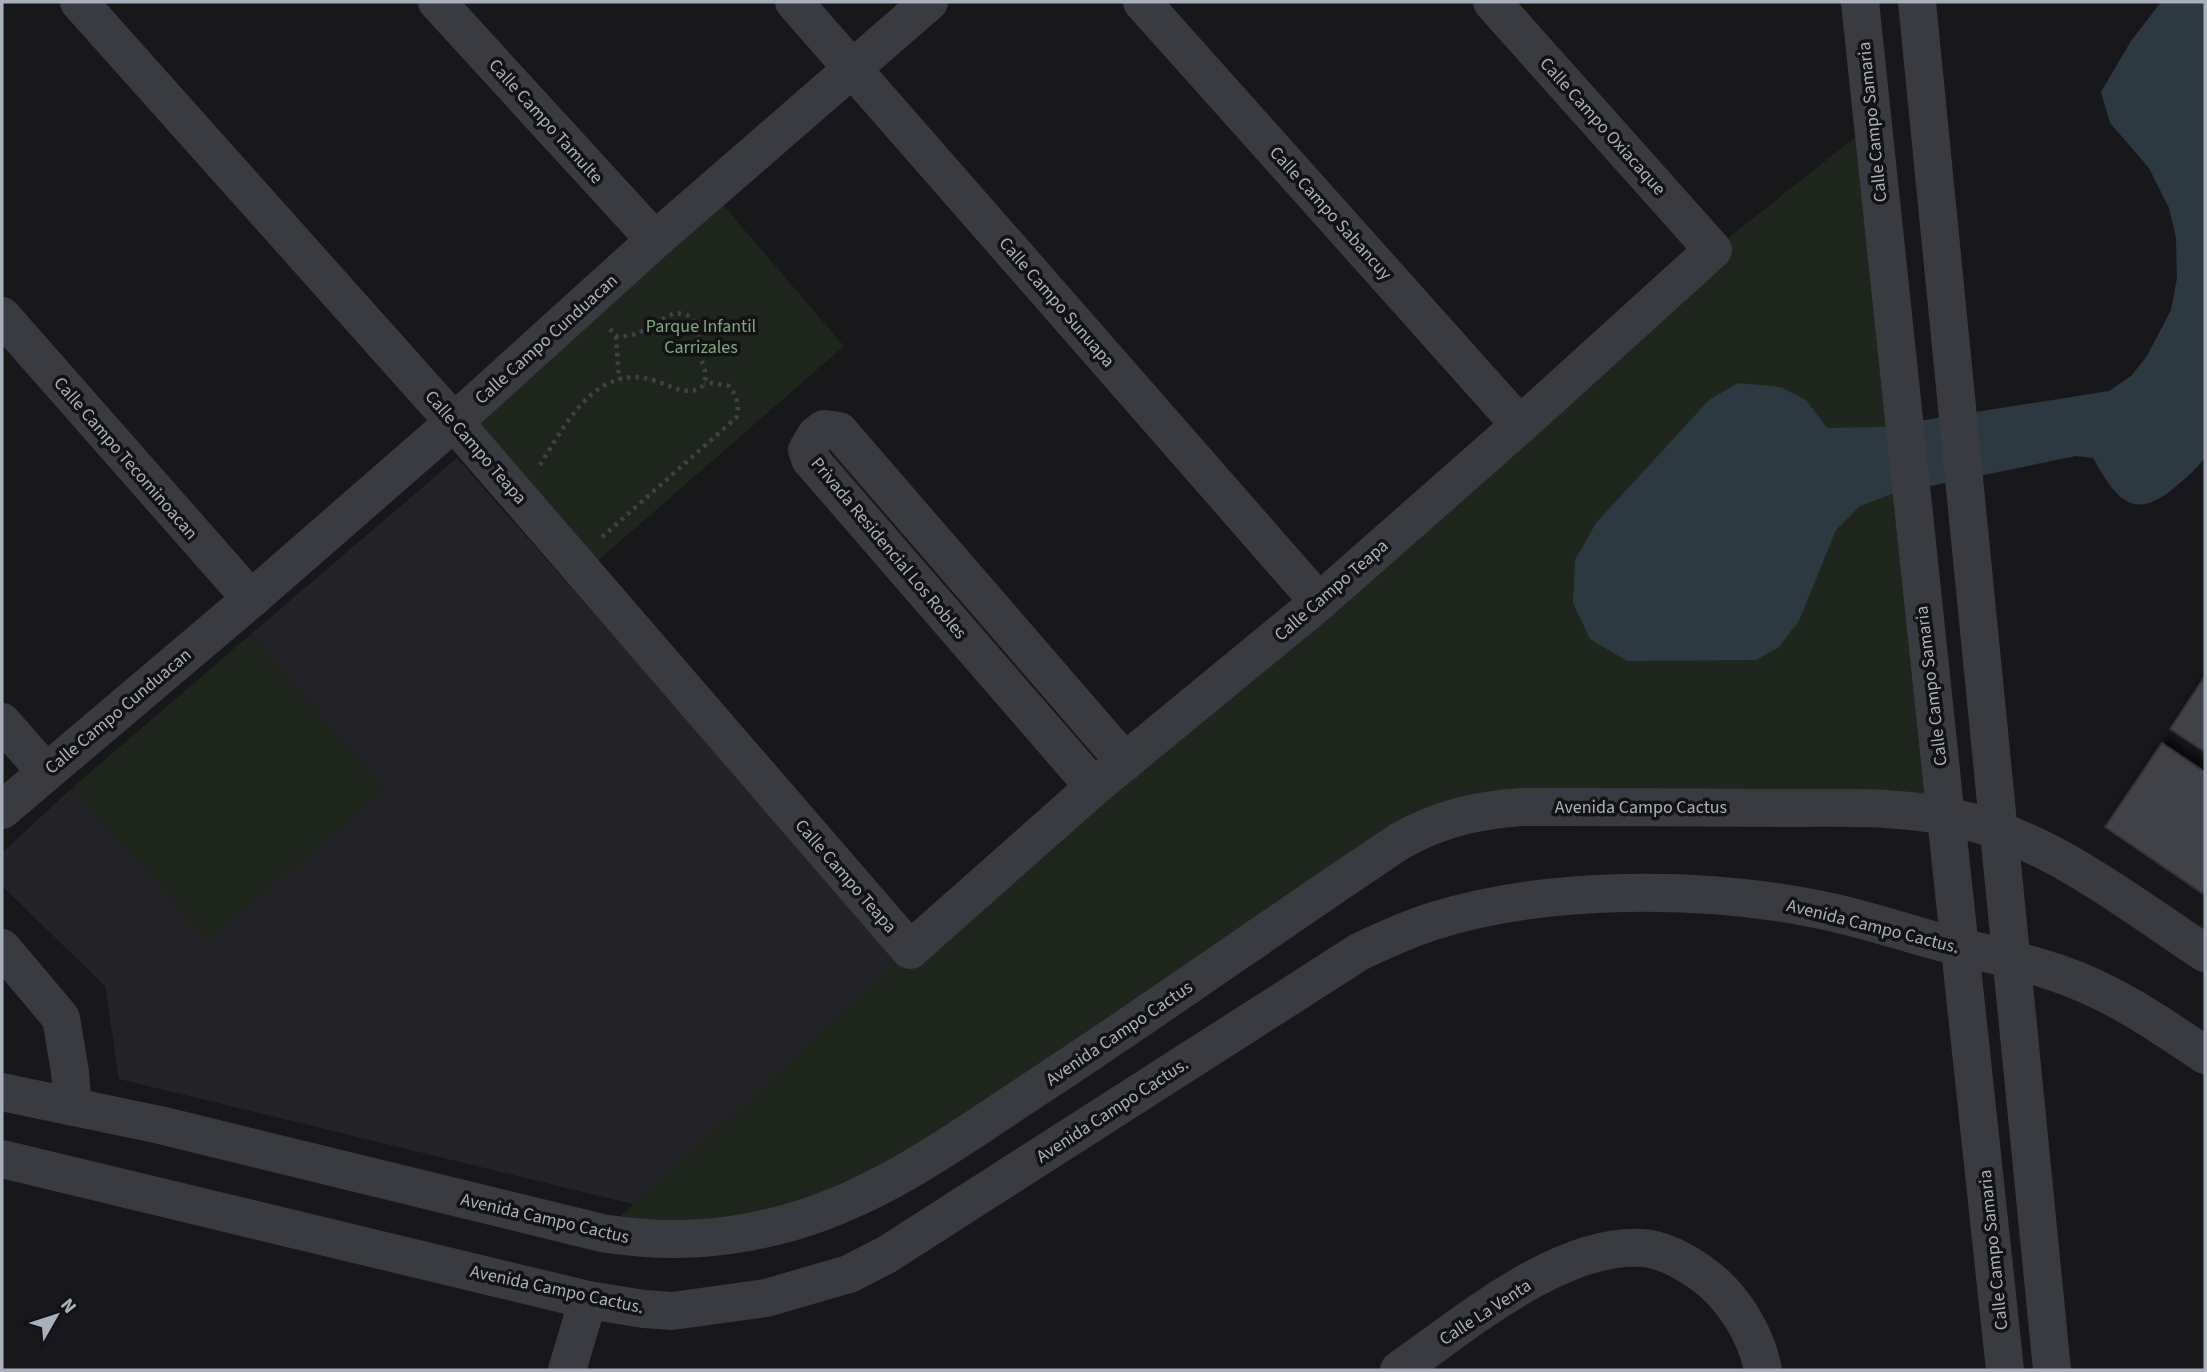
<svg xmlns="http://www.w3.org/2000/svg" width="2207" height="1372" font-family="'Source Sans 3',sans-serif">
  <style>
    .built { fill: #242428 }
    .green { fill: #1e261e }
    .water { fill: #2d3940 }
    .building { fill: #424348; stroke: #323237; stroke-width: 2; filter: url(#shadow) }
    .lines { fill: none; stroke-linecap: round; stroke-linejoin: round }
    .path { stroke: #3f4247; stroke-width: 4.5; stroke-dasharray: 3.5 5; stroke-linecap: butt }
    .minor { stroke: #393b40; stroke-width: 38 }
    .labels { text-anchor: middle; stroke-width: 7; stroke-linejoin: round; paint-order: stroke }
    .street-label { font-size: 18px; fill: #aab0bb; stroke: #131316 }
    .park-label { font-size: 18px; fill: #80a87f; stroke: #131316 }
  </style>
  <defs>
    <filter id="shadow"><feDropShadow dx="6" dy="-6" stdDeviation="3.5" flood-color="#0009"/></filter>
  </defs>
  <rect width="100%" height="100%" fill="#18181b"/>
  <path class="built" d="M457,458l449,510 -253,241 -534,-130 -14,-93 -103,-100v-33l70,-65 136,152 177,-150 -134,-156z"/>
  <g class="green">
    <path d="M1872,124l74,692 -467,-5 -642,395 -235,27 308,-283 803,-700z"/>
    <path d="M712,192l132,154 -259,226 -131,-150z"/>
    <path d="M251,634l134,156 -177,151 -136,-153z"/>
  </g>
  <path class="water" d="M2161,2h44v456c-9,11 -19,20 -31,30 -42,35 -59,9 -81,-30l-17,-2 -184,38 -32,12 -24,24 -37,91 -21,27 -22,12 -129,1 -37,-22 -17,-36 2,-43 21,-37 113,-123 29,-17 43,4 25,13 21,28 54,-1 228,-36 22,-15 16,-20 24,-46 6,-32 -1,-40 -7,-30 -20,-40 -39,-45 -9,-31 30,-51z"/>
  <g class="building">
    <path d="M2205,676v76l-35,-23z"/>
    <path d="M2162,743l43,29v123l-100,-68z"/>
  </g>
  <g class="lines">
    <g class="path">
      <path d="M616,336l3,43"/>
      <path d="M540,465c25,-40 56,-102 113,-85 17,5 29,15 47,9 11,-14 3,-20 0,-35 -4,-20 3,-40 -25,-41 -20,8 -36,26 -59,23l-6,-7"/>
      <path d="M602,537l134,-119c4,-12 1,-22 -7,-32l-17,-3 -8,1"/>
    </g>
    <g class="minor">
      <path d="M79,2l375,420 456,528 184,-163 225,-185 201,-177 193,-175 -221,-248"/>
      <path d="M437,2l218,238"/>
      <path d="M794,2l525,600"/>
      <path d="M1142,2l378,423"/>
      <path d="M1860,2c45,456 98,912 145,1368"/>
      <path d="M1917,2l135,1368"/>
      <path d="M2,316l249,283"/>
      <path d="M2,722l44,50"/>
      <path d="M1094,787l-284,-328 -3,-9 9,-15 8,-6 15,2 286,331"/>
      <path d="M2,810l249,-211 203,-177 201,-182 274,-238"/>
      <path d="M2,948l59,70 9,54 3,35"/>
      <path d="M2,1092l158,33 442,108c68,11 127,7 193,-12 85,-25 160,-79 232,-127 126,-82 248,-170 373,-253 39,-22 77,-31 122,-34 86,0 173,0 259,1 63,0 129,-3 190,14 86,23 161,83 234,131"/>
      <path d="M2,1159l586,141 56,9 28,2 94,-13 83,-24 37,-19 473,-303c25,-12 51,-24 78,-32 110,-34 262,-34 374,-12 40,7 79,20 118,31 42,12 86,19 128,34 54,18 101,50 148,82"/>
      <path d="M567,1370l21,-70"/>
      <path d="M1399,1370c65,-45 161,-128 244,-122 22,2 41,13 58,25 31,22 55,60 62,97"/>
    </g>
  </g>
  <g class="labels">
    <g class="street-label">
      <text transform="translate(546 121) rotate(48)" y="6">Calle Campo Tamulte</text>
      <text transform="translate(1872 122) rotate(-96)" y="6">Calle Campo Samaria</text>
      <text transform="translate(1603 126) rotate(48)" y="6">Calle Campo Oxiacaque</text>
      <text transform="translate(1331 213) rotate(48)" y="6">Calle Campo Sabancuy</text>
      <text transform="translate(1057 302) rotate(49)" y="6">Calle Campo Sunuapa</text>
      <text transform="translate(546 339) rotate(-42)" y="6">Calle Campo Cunduacan</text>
      <text transform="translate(476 447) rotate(49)" y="6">Calle Campo Teapa</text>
      <text transform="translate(126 458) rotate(49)" y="6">Calle Campo Tecominoacan</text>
      <text transform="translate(889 548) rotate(50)" y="6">Privada Residencial Los Robles</text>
      <text transform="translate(1331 590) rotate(-41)" y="6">Calle Campo Teapa</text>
      <text transform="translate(1931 686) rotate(-97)" y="6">Calle Campo Samaria</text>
      <text transform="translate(118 711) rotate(-40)" y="6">Calle Campo Cunduacan</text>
      <text x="1641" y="813">Avenida Campo Cactus</text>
      <text transform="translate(846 876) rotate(49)" y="6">Calle Campo Teapa</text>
      <text transform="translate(1873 926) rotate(14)" y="6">Avenida Campo Cactus.</text>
      <text transform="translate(1119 1033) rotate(-34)" y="6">Avenida Campo Cactus</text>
      <text transform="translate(1112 1110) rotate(-33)" y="6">Avenida Campo Cactus.</text>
      <text transform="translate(545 1218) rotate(13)" y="6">Avenida Campo Cactus</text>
      <text transform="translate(1993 1250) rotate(-96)" y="6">Calle Campo Samaria</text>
      <text transform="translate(557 1289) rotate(12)" y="6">Avenida Campo Cactus.</text>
      <text transform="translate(1485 1312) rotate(-33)" y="6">Calle La Venta</text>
    </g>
    <g class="park-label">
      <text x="701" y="332">Parque Infantil<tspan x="701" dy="21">Carrizales</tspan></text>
    </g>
  </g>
  <rect width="2207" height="1372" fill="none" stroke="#aab0bb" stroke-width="7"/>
  <g transform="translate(56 1316) rotate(51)" stroke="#131316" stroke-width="5" paint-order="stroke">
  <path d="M0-5L12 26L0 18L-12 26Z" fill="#aab0bb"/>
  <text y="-10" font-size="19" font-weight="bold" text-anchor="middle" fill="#aab0bb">N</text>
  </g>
</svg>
